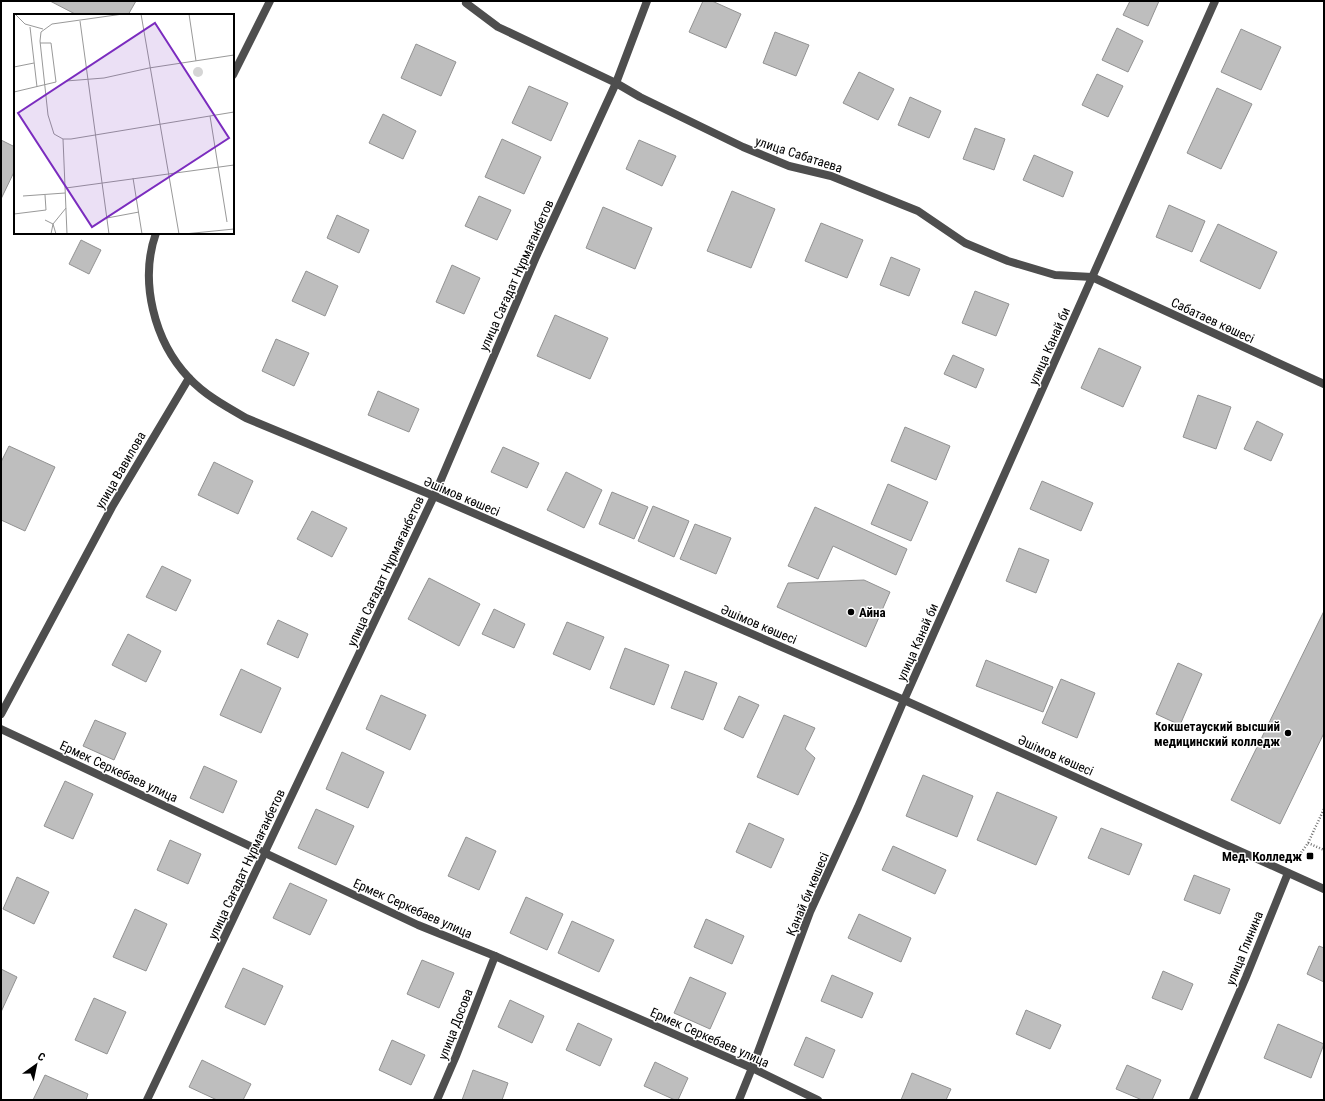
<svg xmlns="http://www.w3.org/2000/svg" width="1325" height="1101" font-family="'Roboto Condensed',sans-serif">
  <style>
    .building { fill: #bebebe; stroke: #929292 }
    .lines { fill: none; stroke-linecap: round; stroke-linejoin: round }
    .path { stroke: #707070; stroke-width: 2.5; stroke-dasharray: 1 2; stroke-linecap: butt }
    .service { stroke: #4e4e4e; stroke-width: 8 }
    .minor { stroke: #4e4e4e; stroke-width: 8 }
    .tertiary { stroke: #4e4e4e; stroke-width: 8 }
    .poi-dot { fill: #000; stroke: #fff; stroke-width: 1.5 }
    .labels { text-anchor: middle; stroke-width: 3; stroke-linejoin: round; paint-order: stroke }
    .street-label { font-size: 13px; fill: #000; stroke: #fff }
    .poi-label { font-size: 13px; font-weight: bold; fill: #000; stroke: #fff; text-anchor: end }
    .inset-road { fill: none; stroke: #999; stroke-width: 1 }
    .view { fill: #7b2cbf; fill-opacity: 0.15; stroke: #7b2cbf; stroke-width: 2 }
    .inset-edge { fill: none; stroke: #000; stroke-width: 2 }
  </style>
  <rect width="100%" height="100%" fill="#fff"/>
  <g class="building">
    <path d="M50,1h86l-8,14h-51z"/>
    <path d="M703,1h9l29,13 -15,34 -37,-16z"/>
    <path d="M1130,1h29l-11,25 -25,-11z"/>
    <path d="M1117,28l26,13 -15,31 -26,-12z"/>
    <path d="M1241,29l40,18 -20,43 -40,-18z"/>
    <path d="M775,32l34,13 -13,31 -33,-13z"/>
    <path d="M416,44l40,18 -15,34 -40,-18z"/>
    <path d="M859,72l35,17 -16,31 -35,-17z"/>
    <path d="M1097,74l26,12 -15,31 -26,-12z"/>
    <path d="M529,86l39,17 -17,38 -39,-18z"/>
    <path d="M1217,88l35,16 -31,65 -34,-16z"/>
    <path d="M910,97l31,14 -12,27 -31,-13z"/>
    <path d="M383,114l33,17 -13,28 -34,-16z"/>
    <path d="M975,128l30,11 -11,31 -31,-11z"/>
    <path d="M502,139l39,18 -17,37 -39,-17z"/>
    <path d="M1,140l14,7v23l-14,29z"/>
    <path d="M639,140l37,16 -14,30 -36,-17z"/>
    <path d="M1034,155l39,17 -10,25 -40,-17z"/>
    <path d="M732,191l43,18 -24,59 -44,-17z"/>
    <path d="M479,196l32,14 -14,30 -32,-14z"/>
    <path d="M1169,205l36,16 -13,31 -36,-15z"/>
    <path d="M603,207l49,21 -17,41 -49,-21z"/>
    <path d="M337,215l32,15 -10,23 -32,-15z"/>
    <path d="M821,223l42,17 -16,38 -42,-17z"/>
    <path d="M1218,224l59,28 -17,37 -60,-28z"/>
    <path d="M81,240l20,10 -12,24 -20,-10z"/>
    <path d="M891,257l29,12 -11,27 -29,-11z"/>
    <path d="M452,265l28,13 -16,36 -28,-12z"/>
    <path d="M306,271l32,15 -13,30 -33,-15z"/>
    <path d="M975,291l34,13 -13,32 -34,-13z"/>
    <path d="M555,315l53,23 -18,41 -53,-23z"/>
    <path d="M276,339l33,14 -15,33 -32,-15z"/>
    <path d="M1099,348l42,19 -18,40 -42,-19z"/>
    <path d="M953,355l31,14 -8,19 -32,-14z"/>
    <path d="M378,391l41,18 -10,23 -41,-17z"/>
    <path d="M1198,395l33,12 -15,42 -33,-12z"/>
    <path d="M1257,421l26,13 -12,27 -27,-12z"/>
    <path d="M905,427l45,19 -14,34 -45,-19z"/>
    <path d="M9,446l46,21 -30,64 -24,-11v-58z"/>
    <path d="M503,447l36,16 -12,25 -36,-16z"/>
    <path d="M214,462l39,19 -15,33 -40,-19z"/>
    <path d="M566,472l36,18 -18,38 -37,-18z"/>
    <path d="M1042,481l51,22 -12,28 -51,-22z"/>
    <path d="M888,484l40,18 -17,39 -40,-17z"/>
    <path d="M612,492l36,15 -14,32 -35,-15z"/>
    <path d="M653,506l36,15 -15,36 -36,-16z"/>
    <path d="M815,507l92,42 -11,26 -63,-29 -15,33 -30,-13z"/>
    <path d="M312,511l35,17 -15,29 -35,-18z"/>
    <path d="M695,524l36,14 -15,36 -36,-15z"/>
    <path d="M1019,548l30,12 -13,33 -30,-12z"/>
    <path d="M162,566l29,14 -15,31 -30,-14z"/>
    <path d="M429,578l51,26 -21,42 -51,-27z"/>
    <path d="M864,580l26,12 -24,55 -89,-40 11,-24z"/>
    <path d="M494,609l31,15 -11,24 -32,-14z"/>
    <path d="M1324,611v122l-44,91 -49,-24z"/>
    <path d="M278,620l30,14 -10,24 -31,-14z"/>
    <path d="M567,622l37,15 -14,33 -37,-16z"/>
    <path d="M128,634l33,17 -15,31 -34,-17z"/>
    <path d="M625,648l44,17 -15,40 -44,-17z"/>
    <path d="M986,660l67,27 -10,25 -67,-26z"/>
    <path d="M1178,663l24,11 -22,51 -24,-11z"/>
    <path d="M241,669l40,19 -20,45 -41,-18z"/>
    <path d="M685,671l32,12 -14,37 -32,-12z"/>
    <path d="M1061,679l34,14 -18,45 -35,-15z"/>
    <path d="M381,695l45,20 -16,35 -44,-21z"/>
    <path d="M739,696l20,9 -16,33 -19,-9z"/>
    <path d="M784,715l31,13 -10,21 10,9 -17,37 -41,-18z"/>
    <path d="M95,720l31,13 -12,27 -31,-14z"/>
    <path d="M342,752l42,20 -16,36 -42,-19z"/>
    <path d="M204,766l33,15 -14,32 -33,-15z"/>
    <path d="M923,775l50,21 -16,41 -51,-21z"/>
    <path d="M65,781l28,13 -20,45 -29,-13z"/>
    <path d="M997,792l60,25 -21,48 -59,-25z"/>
    <path d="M316,809l38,17 -18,39 -38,-17z"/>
    <path d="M749,823l35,16 -13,29 -35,-16z"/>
    <path d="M1101,828l41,16 -13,31 -41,-17z"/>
    <path d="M466,837l30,14 -17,39 -31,-14z"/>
    <path d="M170,840l31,14 -13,30 -31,-14z"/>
    <path d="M893,846l53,24 -11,24 -53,-24z"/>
    <path d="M1194,875l36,14 -10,25 -36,-14z"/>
    <path d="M17,877l32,15 -15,32 -31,-15z"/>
    <path d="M290,883l37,17 -17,35 -37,-17z"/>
    <path d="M526,897l37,17 -16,36 -37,-17z"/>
    <path d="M135,909l32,15 -21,47 -33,-14z"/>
    <path d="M859,914l52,24 -10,24 -53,-24z"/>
    <path d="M706,919l38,17 -12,28 -38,-17z"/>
    <path d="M572,921l42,19 -15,32 -41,-19z"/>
    <path d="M1319,946l5,2v34l-17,-8z"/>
    <path d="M422,960l32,13 -15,35 -32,-14z"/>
    <path d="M243,968l40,18 -18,39 -40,-18z"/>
    <path d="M1,969l16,8 -16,35z"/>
    <path d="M1163,971l30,13 -11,26 -30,-12z"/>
    <path d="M832,975l41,18 -11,25 -41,-17z"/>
    <path d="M690,977l36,16 -16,36 -36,-16z"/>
    <path d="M94,998l32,14 -19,42 -32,-14z"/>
    <path d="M510,1000l34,16 -12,27 -34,-16z"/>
    <path d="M1026,1010l35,15 -11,24 -34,-15z"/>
    <path d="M578,1023l34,16 -12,27 -34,-16z"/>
    <path d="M1278,1024l46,20 -13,34 -47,-20z"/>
    <path d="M806,1037l29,13 -12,28 -29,-13z"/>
    <path d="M392,1040l33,15 -14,30 -32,-15z"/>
    <path d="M202,1060l49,24 -8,16h-26l-28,-13z"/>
    <path d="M655,1062l33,16 -10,22h-3l-31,-14z"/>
    <path d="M1127,1065l34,15 -9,20h-10l-26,-11z"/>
    <path d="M473,1070l35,13 -6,17h-40z"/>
    <path d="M912,1073l39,16 -5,11h-45z"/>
    <path d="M45,1075l43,19 -2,6h-53z"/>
  </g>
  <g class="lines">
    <g class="path">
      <path d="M1308,843l16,7"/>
      <path d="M1296,860l12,-17 16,-34"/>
    </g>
    <path class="service" d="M1,714l111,-207 77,-129"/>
    <g class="minor">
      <path d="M466,3l32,24 118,56 24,14 103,50 46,19 42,10 87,35 47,32 43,18 47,14 37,2 232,107"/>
      <path d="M1,729l417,196 77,31 257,112 66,32"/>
      <path d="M147,1100l287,-604 102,-239 80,-174 31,-82"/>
      <path d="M437,1100l19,-44 39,-100"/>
      <path d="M739,1100l13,-32 58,-156 48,-105 46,-107"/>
      <path d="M1193,1100l53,-123 42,-104"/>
    </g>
    <g class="tertiary">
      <path d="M233,75l37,-74"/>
      <path d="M156,233c-17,48 -2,108 33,145 16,17 36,28 57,40l188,78 470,204 420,189"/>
      <path d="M904,700l311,-699"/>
    </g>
  </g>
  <g class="poi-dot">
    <circle cx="851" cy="612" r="4"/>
    <circle cx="1288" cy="733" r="4"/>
    <rect x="1306" y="852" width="8" height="8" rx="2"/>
  </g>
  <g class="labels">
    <g class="street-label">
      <text transform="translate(799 154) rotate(18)" y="5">улица Сабатаева</text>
      <text transform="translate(516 275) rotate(-66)" y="5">улица Сағадат Нұрмағанбетов</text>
      <text transform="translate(1213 320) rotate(25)" y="5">Сабатаев көшесі</text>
      <text transform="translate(1049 346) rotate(-66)" y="5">улица Канай би</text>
      <text transform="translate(120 470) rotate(-60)" y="5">улица Вавилова</text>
      <text transform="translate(462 496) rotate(23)" y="5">Әшімов көшесі</text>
      <text transform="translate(385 571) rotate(-65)" y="5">улица Сағадат Нұрмағанбетов</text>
      <text transform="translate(759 624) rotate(23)" y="5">Әшімов көшесі</text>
      <text transform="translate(917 642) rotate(-66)" y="5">улица Канай би</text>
      <text transform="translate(1056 755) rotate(24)" y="5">Әшімов көшесі</text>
      <text transform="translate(119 771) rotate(25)" y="5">Ермек Серкебаев улица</text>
      <text transform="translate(246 864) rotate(-65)" y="5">улица Сағадат Нұрмағанбетов</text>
      <text transform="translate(807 894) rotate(-67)" y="5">Қанай би көшесі</text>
      <text transform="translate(413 908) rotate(24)" y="5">Ермек Серкебаев улица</text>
      <text transform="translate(1244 948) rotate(-68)" y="5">улица Глинина</text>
      <text transform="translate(455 1024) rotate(-69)" y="5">улица Досова</text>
      <text transform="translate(710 1037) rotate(24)" y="5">Ермек Серкебаев улица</text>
    </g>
    <g class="poi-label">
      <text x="859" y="617" text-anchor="start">Айна</text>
      <text x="1280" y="731">Кокшетауский высший<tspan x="1280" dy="15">медицинский колледж</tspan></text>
      <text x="1302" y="861">Мед. Колледж</text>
    </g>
  </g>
  <g transform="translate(14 14)">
    <rect width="220" height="220" fill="#fff"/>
    <path d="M179 58a5 5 0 1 1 10 0a5 5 0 1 1-10 0Z" fill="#d5d5d5"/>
    <path class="inset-road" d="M1,0l10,10 18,5M109,0l-71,10 -11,8 -1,9 8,74 6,19 9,5h8l163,-27M127,0l38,220M175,0l7,47M66,7l29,213M16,13l7,60M0,53l20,-4M52,67l38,-3 45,-10 85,-13M0,78l42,-10 -5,-39h-11M196,102l17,106M49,125l4,95M119,164l9,56M52,174l168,-23M9,182l42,-3M0,200l32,-4 -1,-15M93,204l32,-6M31,206l8,4 3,10M37,220l2,-10 13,-16M170,220l50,-5"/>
    <path class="view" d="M141,9l74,115 -137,89 -74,-114z"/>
    <rect width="220" height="220" class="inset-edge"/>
  </g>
  <rect width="1325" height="1101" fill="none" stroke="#000000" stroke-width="4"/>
  <g transform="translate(36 1065) rotate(33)" stroke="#ffffff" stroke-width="3" paint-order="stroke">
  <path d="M0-3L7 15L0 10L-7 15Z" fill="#000000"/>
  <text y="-6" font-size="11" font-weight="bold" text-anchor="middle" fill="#000000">С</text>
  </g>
</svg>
